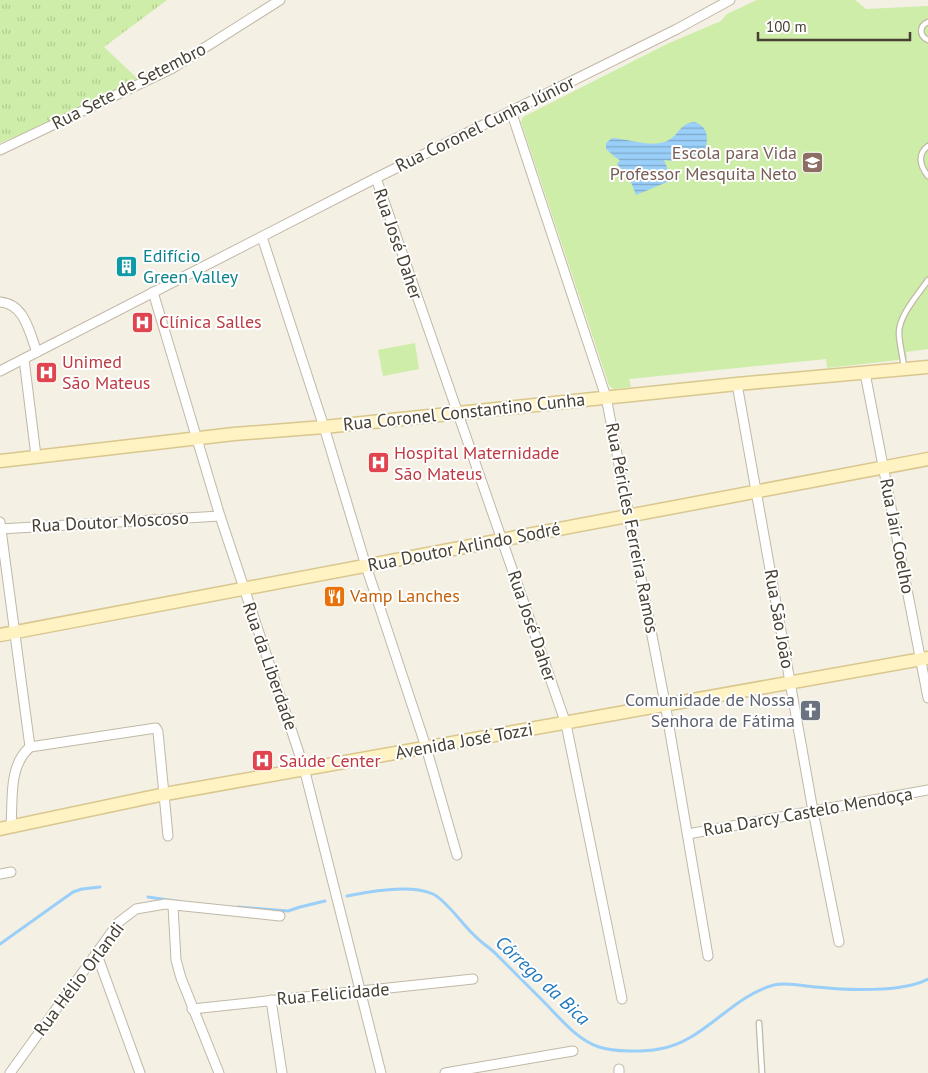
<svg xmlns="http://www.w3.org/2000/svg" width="928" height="1073" font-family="'PT Sans',sans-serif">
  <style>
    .grass { fill: url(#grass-tufts) }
    .green { fill: #cdeda8 }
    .water { fill: url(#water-rules) }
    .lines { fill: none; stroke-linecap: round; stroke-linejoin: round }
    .stream { stroke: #99cff8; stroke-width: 3 }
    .lane-casing { stroke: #c1b8a6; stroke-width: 7 }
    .street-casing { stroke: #c1b8a6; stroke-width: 11 }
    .secondary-casing { stroke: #d9c78e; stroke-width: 15 }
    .lane { stroke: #fff; stroke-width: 4.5 }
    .street { stroke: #fff; stroke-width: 9 }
    .secondary { stroke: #fff2c3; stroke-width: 12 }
    .labels { text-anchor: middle; stroke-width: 4; stroke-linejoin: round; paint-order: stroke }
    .street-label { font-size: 18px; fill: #474033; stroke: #fff }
    .education-label { font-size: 18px; fill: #785e54; stroke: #fff; text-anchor: end }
    .culture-label { font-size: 18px; fill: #0d838f; stroke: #fff; text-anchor: start }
    .health-label { font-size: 18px; fill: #be3a42; stroke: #fff; text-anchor: start }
    .food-label { font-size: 18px; fill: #c56008; stroke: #fff; text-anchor: start }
    .worship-label { font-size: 18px; fill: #5b616d; stroke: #fff; text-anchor: end }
    .water-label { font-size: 19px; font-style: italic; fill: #2079bf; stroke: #fff }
  </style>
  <defs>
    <pattern id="grass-tufts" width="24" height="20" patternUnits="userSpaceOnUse" patternTransform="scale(1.25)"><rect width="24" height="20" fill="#cdeda8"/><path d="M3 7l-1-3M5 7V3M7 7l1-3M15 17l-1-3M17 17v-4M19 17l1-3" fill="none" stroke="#b1cc91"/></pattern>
    <pattern id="water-rules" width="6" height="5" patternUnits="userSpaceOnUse" patternTransform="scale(1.25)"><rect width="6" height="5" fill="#99cff8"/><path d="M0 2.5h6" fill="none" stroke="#7fa9c9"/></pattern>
  </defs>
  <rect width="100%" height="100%" fill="#f4f0e4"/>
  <path class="grass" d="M0,0h167l-63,47 35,33 -81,40 -58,23z"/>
  <g class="green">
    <path d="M757,0h98l11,9 62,-3v343l-22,3 1,7 -80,9 -1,-9 -197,20 2,8 -18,2 -4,-4 -88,-263 2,-5 144,-73 54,-23 6,-7z"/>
    <path d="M415,343l4,26 -36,7 -5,-26z"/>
  </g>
  <path class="water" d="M695,122c13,5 14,16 10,28l-11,8 -19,-1 -2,4 -9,-1 8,20 -36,15 -10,-26 -3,2 -6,-7 3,-4 -5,-3 -9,-8v-6l6,-5c17,1 38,10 55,3 13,-6 12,-18 28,-19z"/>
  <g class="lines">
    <g class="stream">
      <path d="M347,896c24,-5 64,-12 86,-2 13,6 29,30 40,40 7,8 16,13 23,20 16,16 32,32 48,48 16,16 33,38 55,45 15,5 45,5 60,2 45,-7 72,-53 115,-64 13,-3 29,1 42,2 29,3 86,6 112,-8"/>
      <path d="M148,897l34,5"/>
      <path d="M238,907l50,4 12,-4 25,-6"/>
      <path d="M0,944l73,-52 9,-3 18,-2"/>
    </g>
    <defs>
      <g id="lane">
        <path d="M928,22c-9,4 -9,14 0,18"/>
        <path d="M928,146c-11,8 -8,20 0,30"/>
        <path d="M904,368c-1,-12 -5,-24 -5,-36 1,-18 19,-37 29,-52"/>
        <path d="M759,1023l3,50"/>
      </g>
      <g id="street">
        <path d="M511,111l95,286 59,306 43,253"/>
        <path d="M0,150l171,-81 109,-69"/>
        <path d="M376,178l190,546 56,275"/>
        <path d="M262,237l62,190 42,139 60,181 31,108"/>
        <path d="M153,292l67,224 84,252 77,305"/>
        <path d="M0,302c25,2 29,30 37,50"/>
        <path d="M24,359l12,97"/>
        <path d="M0,371l376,-193 301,-149 53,-29"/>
        <path d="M865,373l63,325"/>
        <path d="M737,384l76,427 26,131"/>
        <path d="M0,522l30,225"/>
        <path d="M0,529l220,-13"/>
        <path d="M30,747l126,-19 2,4 10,104"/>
        <path d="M11,827c2,-27 -3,-61 19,-80"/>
        <path d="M688,834l240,-44"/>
        <path d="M0,874l11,-2"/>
        <path d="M173,906l3,54 5,18 38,95"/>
        <path d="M96,952l44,121"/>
        <path d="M271,1000l11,73"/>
        <path d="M192,1009l281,-30"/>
        <path d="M619,1069v4"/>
        <path d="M10,1073l109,-151 17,-13 29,-5 115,12"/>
        <path d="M445,1073l128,-22"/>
      </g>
      <g id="secondary">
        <path d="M0,461l234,-27 90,-7 413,-43 191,-17"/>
        <path d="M0,635l928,-176"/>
        <path d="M0,829l165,-35 763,-136"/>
      </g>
    </defs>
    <use href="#lane" class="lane-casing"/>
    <use href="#street" class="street-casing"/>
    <use href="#secondary" class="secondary-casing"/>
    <use href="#lane" class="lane"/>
    <use href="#street" class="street"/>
    <use href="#secondary" class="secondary"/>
  </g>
  <defs>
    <symbol id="school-square" viewBox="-11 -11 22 22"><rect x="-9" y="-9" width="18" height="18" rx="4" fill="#8d6e63" stroke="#fff"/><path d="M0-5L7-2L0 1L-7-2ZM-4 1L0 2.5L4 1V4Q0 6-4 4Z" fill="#fff"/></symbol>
    <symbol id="building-square" viewBox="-11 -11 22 22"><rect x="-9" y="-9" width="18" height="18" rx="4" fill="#0f9aa8" stroke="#fff"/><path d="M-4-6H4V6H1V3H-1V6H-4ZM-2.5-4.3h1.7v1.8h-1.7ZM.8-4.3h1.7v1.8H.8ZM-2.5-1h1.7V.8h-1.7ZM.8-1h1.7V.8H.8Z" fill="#fff"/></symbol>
    <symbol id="hospital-square" viewBox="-11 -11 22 22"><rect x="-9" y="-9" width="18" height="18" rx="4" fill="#e0444e" stroke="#fff"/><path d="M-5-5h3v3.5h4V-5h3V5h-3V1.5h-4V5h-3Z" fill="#fff"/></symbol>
    <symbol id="restaurant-square" viewBox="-11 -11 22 22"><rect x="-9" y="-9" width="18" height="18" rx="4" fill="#e8710a" stroke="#fff"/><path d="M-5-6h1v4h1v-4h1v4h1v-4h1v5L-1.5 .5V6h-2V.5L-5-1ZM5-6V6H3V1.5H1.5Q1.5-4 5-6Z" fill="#fff"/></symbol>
    <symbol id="church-square" viewBox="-11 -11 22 22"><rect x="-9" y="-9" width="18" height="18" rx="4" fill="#6b7280" stroke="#fff"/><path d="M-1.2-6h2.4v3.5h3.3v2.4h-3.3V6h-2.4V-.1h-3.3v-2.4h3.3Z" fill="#fff"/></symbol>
  </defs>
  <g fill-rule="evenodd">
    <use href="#school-square" x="800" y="150" width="25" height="25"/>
    <use href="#building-square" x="114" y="254" width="25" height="25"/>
    <use href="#hospital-square" x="130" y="310" width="25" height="25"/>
    <use href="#hospital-square" x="34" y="360" width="25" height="25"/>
    <use href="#hospital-square" x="366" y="450" width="25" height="25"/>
    <use href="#restaurant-square" x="322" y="584" width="25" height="25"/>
    <use href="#church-square" x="798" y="698" width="25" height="25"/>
    <use href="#hospital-square" x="250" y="748" width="25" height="25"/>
  </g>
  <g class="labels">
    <g class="street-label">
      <text transform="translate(129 86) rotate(-27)" y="6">Rua Sete de Setembro</text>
      <text transform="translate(485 124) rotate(-26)" y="6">Rua Coronel Cunha Júnior</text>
      <text transform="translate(398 244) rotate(71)" y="6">Rua José Daher</text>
      <text transform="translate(464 412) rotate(-6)" y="6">Rua Coronel Constantino Cunha</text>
      <text transform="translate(110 522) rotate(-3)" y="6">Rua Doutor Moscoso</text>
      <text transform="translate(632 528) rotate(79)" y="6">Rua Péricles Ferreira Ramos</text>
      <text transform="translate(897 536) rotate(79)" y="6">Rua Jair Coelho</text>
      <text transform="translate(464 547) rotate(-11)" y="6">Rua Doutor Arlindo Sodré</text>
      <text transform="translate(779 619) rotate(80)" y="6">Rua São João</text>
      <text transform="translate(532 626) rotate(71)" y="6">Rua José Daher</text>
      <text transform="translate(270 666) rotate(71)" y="6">Rua da Liberdade</text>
      <text transform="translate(464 741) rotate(-10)" y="6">Avenida José Tozzi</text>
      <text transform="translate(808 812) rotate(-10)" y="6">Rua Darcy Castelo Mendoça</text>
      <text transform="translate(79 979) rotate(-53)" y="6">Rua Hélio Orlandi</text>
      <text transform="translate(333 994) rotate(-5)" y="6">Rua Felicidade</text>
    </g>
    <g class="education-label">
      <text x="797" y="159">Escola para Vida<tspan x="797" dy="21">Professor Mesquita Neto</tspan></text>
    </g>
    <g class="culture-label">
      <text x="143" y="262">Edifício<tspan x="143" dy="21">Green Valley</tspan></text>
    </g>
    <g class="health-label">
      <text x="159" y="328">Clínica Salles</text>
      <text x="62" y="368">Unimed<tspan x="62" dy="21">São Mateus</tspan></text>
      <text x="394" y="459">Hospital Maternidade<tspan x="394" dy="21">São Mateus</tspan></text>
      <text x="279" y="767">Saúde Center</text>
    </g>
    <g class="food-label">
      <text x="350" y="602">Vamp Lanches</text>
    </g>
    <g class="worship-label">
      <text x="795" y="706">Comunidade de Nossa<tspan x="795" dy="21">Senhora de Fátima</tspan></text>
    </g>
    <g class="water-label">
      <text transform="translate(543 980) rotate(43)" y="7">Córrego da Bica</text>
    </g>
  </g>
  <path d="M758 32v8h152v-8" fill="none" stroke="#474033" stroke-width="2.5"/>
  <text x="766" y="32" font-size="15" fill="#474033" stroke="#ffffff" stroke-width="4" paint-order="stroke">100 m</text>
</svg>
